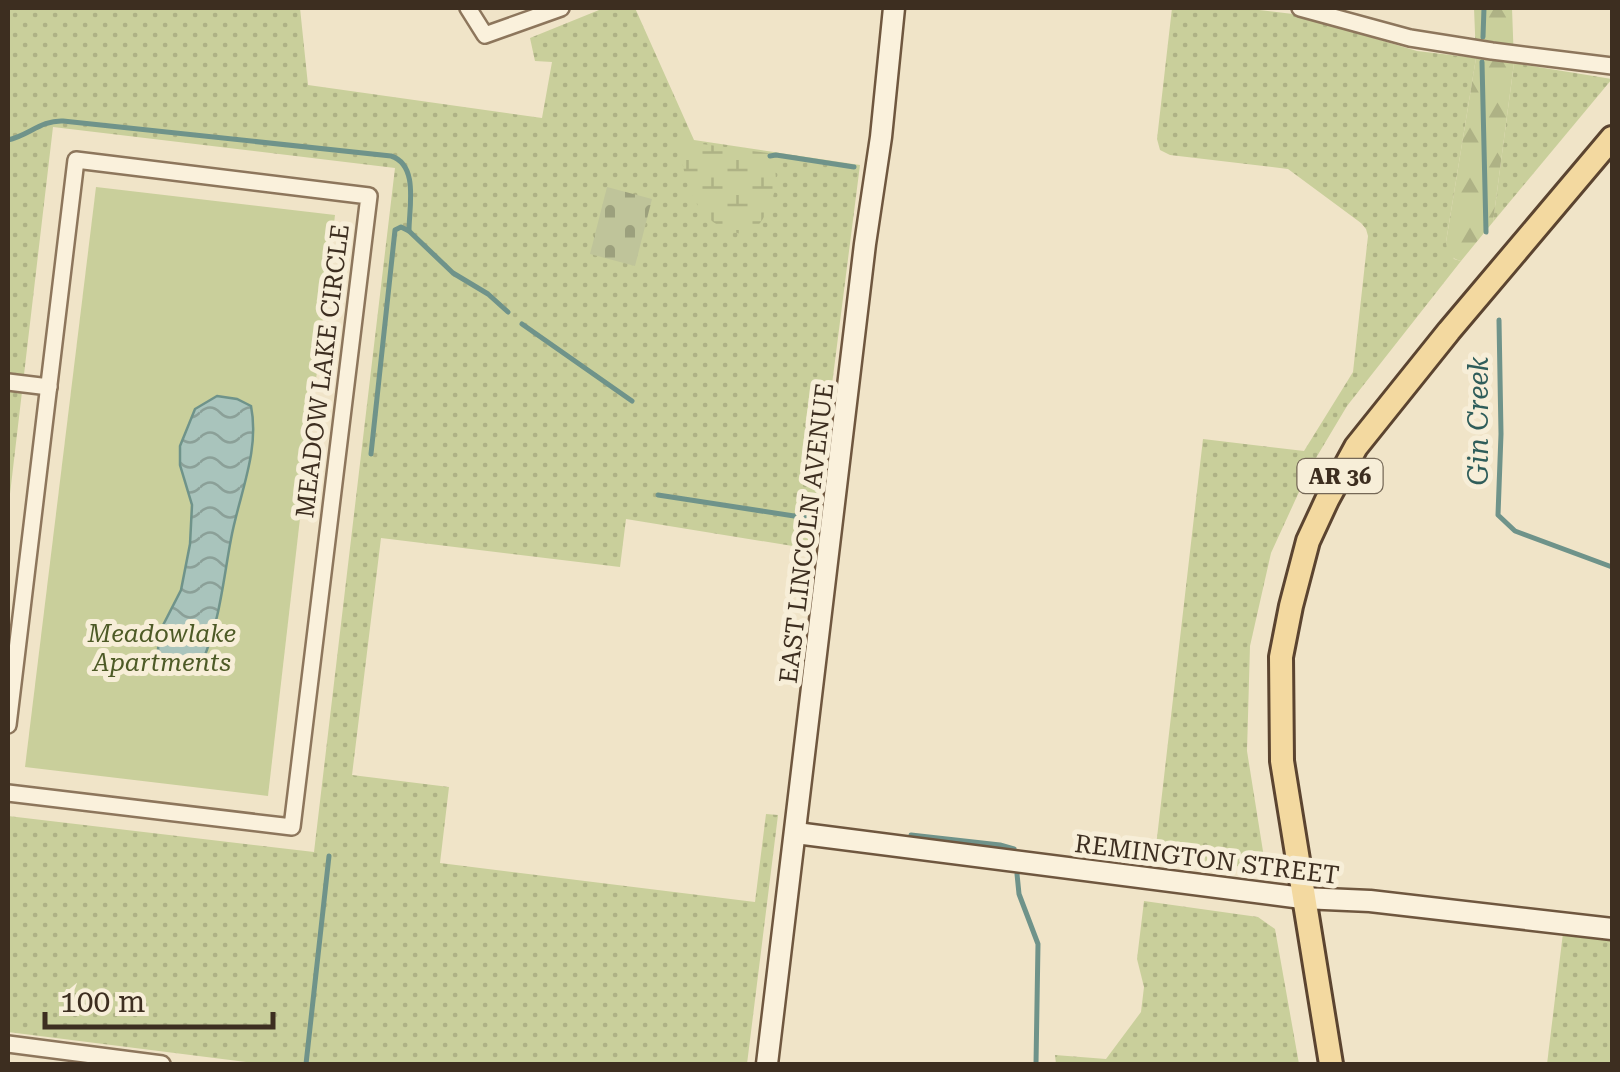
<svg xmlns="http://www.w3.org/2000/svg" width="1620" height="1072" font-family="'Roboto Serif',serif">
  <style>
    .grass { fill: url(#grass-dots) }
    .forest { fill: url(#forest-firs) }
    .wetland { fill: url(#wetland-marsh) }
    .cemetery { fill: url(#cemetery-stones) }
    .green { fill: #c9cf9b }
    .water { fill: url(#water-waves); stroke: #6f938a; stroke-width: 2.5 }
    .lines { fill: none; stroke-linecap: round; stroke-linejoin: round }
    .stream { stroke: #6f938a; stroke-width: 5 }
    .street-casing { stroke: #8d765c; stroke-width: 20 }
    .secondary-casing { stroke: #6f573f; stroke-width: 25 }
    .primary-casing { stroke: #5b4430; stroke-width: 28 }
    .street { stroke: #faf1dc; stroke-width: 15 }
    .secondary { stroke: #faf1dc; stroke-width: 20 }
    .primary { stroke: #f3d9a0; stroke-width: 22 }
    .labels { text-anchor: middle; stroke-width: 10; stroke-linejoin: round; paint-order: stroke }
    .shield { fill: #f7eed8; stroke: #756857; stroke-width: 2.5 }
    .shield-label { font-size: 22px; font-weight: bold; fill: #3d2e20 }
    .street-label { font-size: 25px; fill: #3d2e20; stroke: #f7eed8 }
    .park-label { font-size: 25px; font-style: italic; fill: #4d5a26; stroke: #f7eed8 }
    .water-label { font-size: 28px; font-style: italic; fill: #2f5d5a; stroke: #f7eed8 }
  </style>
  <defs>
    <pattern id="grass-dots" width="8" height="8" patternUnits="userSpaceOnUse" patternTransform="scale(2.5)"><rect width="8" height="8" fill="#c9cf9b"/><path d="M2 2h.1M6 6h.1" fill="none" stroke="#aeb285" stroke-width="1.8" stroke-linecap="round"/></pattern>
    <pattern id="forest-firs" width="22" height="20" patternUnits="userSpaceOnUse" patternTransform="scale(2.5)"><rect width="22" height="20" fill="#c9cf9b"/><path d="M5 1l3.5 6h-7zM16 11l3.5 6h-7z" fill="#aeb285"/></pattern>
    <pattern id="wetland-marsh" width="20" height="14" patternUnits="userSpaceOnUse" patternTransform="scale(2.5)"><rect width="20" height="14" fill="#c9cf9b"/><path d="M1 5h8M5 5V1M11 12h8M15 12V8" fill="none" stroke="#aeb285"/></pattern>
    <pattern id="cemetery-stones" width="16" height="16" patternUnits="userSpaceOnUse" patternTransform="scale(2.5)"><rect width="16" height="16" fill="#bfc49a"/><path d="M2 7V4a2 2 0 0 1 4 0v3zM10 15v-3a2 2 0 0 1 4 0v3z" fill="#9ca07d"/></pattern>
    <pattern id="water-waves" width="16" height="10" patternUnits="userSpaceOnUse" patternTransform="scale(2.5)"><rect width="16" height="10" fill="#a9c4bc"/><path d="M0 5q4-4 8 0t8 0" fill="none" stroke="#8ba098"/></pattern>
  </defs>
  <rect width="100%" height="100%" fill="#f0e4c8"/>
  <g class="grass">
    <path d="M8,8h292l8,77 234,33 10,-56 -17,-1 -5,-23 74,-30h31l59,132 166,25 -49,384 -185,-30 -6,48 -239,-29 -29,237 97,12 -9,76 315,39 11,-88 12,1 -31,249h-486l-253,-32v-216l306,36 81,-684 -342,-41 -45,384z"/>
    <path d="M1172,8h70l51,6 124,37 59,7 -30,184 8,17 7,2 -114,145 -37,62 -39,85 -21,93 -3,105 19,119 -111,-15 48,-416 101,12 49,-79 15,-136 -2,-7 -5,-6 -73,-54 -118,-14 -10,-5 -3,-11z"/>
    <path d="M1514,63l98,16 -119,143z"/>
    <path d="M1144,901l114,16 17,12 24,135h-243l-1,-9 51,4 35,-47 3,-25 -7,-28z"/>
    <path d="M1563,933l49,7v124h-65z"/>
  </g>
  <path class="forest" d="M1474,8h38l2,55 -21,159 -32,39c-11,-3 -14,-8 -15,-19l30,-184z"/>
  <path class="wetland" d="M680,141l88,12c18,24 2,66 -20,82 -51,-6 -65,-49 -68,-94z"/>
  <path class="cemetery" d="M607,187l45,12 -17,67 -45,-12z"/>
  <path class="green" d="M96,187l239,28 -67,581 -243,-29z"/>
  <path class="water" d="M217,396l20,3 14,7c9,45 -12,89 -20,133 -8,42 -11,83 -29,123l-15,5 -21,-7 -8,-10 1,-17 22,-43 9,-46 2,-39 -12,-40v-19l15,-37z"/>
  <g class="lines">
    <g class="stream">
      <path d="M1483,37l1,-29"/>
      <path d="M1482,62l4,170"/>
      <path d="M8,140c20,-4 33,-20 55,-19l328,35c28,9 18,51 18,75"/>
      <path d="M770,156l6,-1 78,12"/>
      <path d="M1499,320l2,114 -3,81 17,16 97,36"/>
      <path d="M522,324l110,77"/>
      <path d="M371,454l24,-224 6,-3 8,4 44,42 35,21 20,18"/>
      <path d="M658,495l149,23"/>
      <path d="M911,835l89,10 14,4"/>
      <path d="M1017,874l2,20 19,50 -2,120"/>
      <path d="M306,1064l23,-208"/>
    </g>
    <defs>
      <g id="street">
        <path d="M468,8l17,27 76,-27"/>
        <path d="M1300,8l110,30 82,13 120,15"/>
        <path d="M8,382l41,5"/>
        <path d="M8,725l68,-565 293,36 -77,631 -284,-34"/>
        <path d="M8,1044l154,20"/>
      </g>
      <g id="secondary">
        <path d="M796,833l506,65 68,3 242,28"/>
        <path d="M767,1064l98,-820 16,-107 13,-129"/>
      </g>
      <path id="primary" d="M1331,1064l-49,-303 -1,-104 10,-51 17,-65 19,-41 29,-53 93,-116 163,-193"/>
    </defs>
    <use href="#street" class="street-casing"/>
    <use href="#secondary" class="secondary-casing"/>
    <use href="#primary" class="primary-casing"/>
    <use href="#street" class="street"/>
    <use href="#secondary" class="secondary"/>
    <use href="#primary" class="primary"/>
  </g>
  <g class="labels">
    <rect class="shield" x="1297.5" y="459" width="85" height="34" rx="8"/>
    <g class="shield-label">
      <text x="1340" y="484">AR 36</text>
    </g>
    <g class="street-label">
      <text transform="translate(322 371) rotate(-83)" y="9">MEADOW LAKE CIRCLE</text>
      <text transform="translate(806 533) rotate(-83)" y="9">EAST LINCOLN AVENUE</text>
      <text transform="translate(1207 859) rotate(7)" y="9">REMINGTON STREET</text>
    </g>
    <g class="park-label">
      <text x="162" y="642">Meadowlake<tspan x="162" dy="29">Apartments</tspan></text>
    </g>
    <g class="water-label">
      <text transform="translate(1478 421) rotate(-90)" y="10">Gin Creek</text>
    </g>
  </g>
  <rect width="1620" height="1072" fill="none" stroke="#3d2e20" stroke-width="20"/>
  <path d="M45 1012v15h228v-15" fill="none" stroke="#3d2e20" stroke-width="5"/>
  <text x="60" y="1012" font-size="30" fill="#3d2e20" stroke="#f7eed8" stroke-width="8" paint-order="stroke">100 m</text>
</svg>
